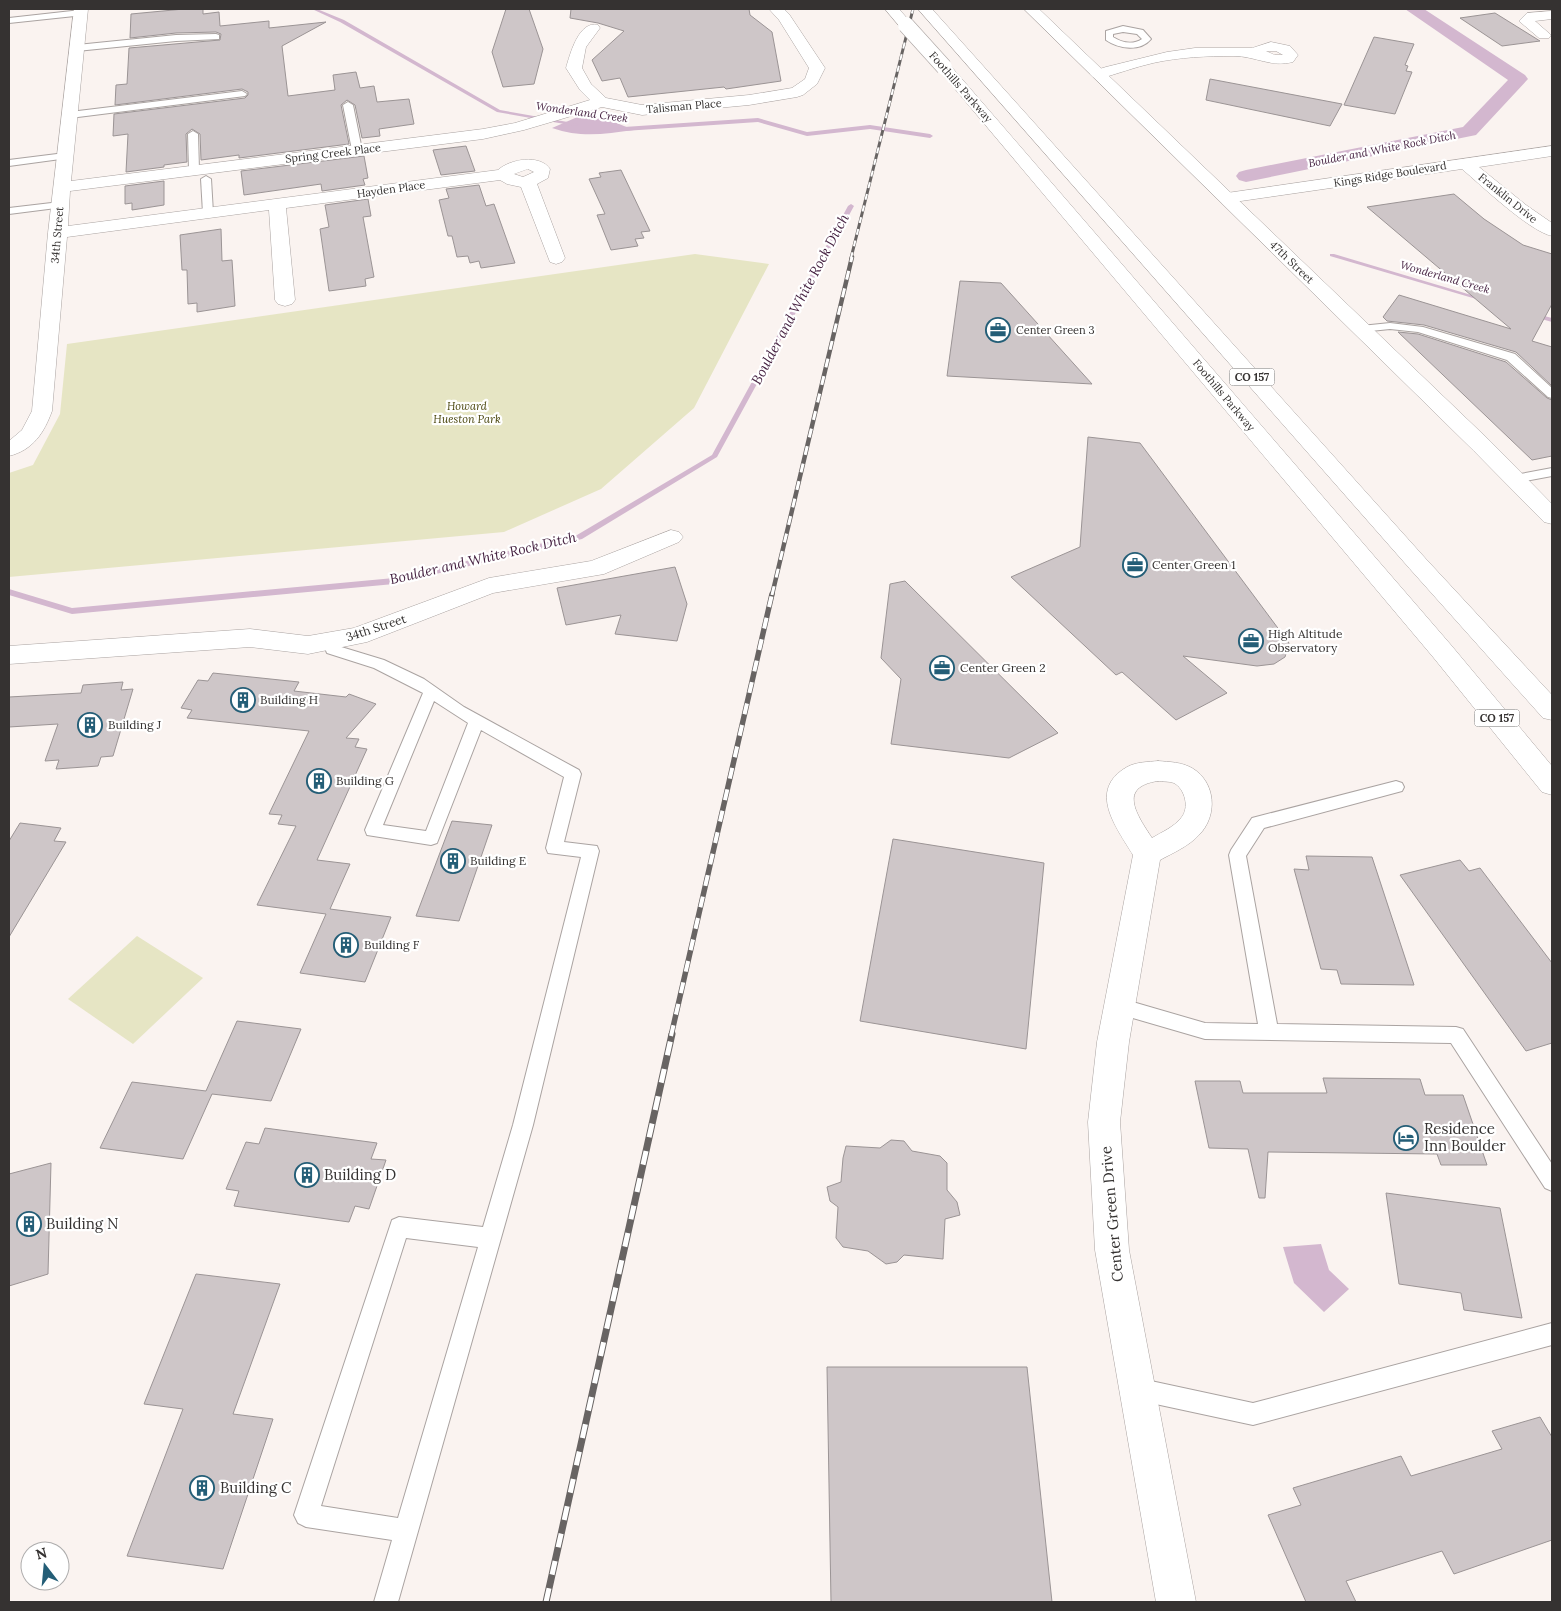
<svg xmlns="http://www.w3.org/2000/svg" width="1561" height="1611" font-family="Lora,serif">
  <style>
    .green { fill: #e6e5c4 }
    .water { fill: #d3b7cf }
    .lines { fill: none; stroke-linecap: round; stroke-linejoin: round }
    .stream { fill: #d3b7cf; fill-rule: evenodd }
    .canal { fill: #d3b7cf; fill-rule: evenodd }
    .building { fill: #cec6c8; stroke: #9b9495 }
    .lane-casing { stroke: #aaa3a1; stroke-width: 2 }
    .street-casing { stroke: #aaa3a1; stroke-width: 1 }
    .secondary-casing { stroke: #aaa3a1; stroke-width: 1 }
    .highway-casing { stroke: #aaa3a1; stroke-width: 1 }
    .lane { fill: #fff; fill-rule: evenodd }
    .street { fill: #fff; fill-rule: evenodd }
    .secondary { fill: #fff; fill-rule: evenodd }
    .highway { fill: #fff; fill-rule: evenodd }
    .rail-far3-casing { stroke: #686463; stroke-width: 3 }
    .rail-far2-casing { stroke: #686463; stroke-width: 4.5 }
    .rail-far1-casing { stroke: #686463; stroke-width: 5.5 }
    .rail-casing { stroke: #686463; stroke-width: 7 }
    .rail-far3 { stroke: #fff; stroke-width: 2; stroke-dasharray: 6; stroke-linecap: butt }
    .rail-far2 { stroke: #fff; stroke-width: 3; stroke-dasharray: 9; stroke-linecap: butt }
    .rail-far1 { stroke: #fff; stroke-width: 4; stroke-dasharray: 11; stroke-linecap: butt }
    .rail { stroke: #fff; stroke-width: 5; stroke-dasharray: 14; stroke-linecap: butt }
    .highway-bridge-casing { stroke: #aaa3a1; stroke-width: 17; stroke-linecap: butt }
    .highway-bridge { stroke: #fff; stroke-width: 16 }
    .labels { text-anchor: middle; stroke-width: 4.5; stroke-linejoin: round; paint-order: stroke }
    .far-street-label { font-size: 11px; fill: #353231; stroke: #fff }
    .far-water-label { font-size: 11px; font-style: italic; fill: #431f3f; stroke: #fff }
    .far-poi-label { font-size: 11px; fill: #353231; stroke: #fff; text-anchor: start }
    .shield { fill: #fff; stroke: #72706f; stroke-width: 1 }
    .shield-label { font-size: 11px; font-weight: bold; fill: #353231 }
    .far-park-label { font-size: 11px; font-style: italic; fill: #4b470f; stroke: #fff }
    .poi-label { font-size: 12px; fill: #353231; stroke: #fff; text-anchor: start }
    .street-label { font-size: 12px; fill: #353231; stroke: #fff }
    .water-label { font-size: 14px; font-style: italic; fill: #431f3f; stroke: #fff }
    .near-poi-label { font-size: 15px; fill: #353231; stroke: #fff; text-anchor: start }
    .near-street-label { font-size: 15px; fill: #353231; stroke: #fff }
  </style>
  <rect width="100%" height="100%" fill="#faf3f0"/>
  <g class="green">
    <path d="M695,254l74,10 -75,144 -93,81 -97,43 -495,45v-104l24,-8 27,-51 7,-70z"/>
    <path d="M137,936l66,42 -70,66 -65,-45z"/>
  </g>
  <g class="water">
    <path d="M589,112l45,18c-30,4 -53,8 -82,-2z"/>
    <path d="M1321,1244l8,26 20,19 -25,23 -30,-29 -11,-36z"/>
  </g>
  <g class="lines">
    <g class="stream">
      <path d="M312,9h5l27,11 156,90 79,14 -3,2 -79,-14 -157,-90z"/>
      <path d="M758,118l49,14 63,-7 60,9 3,2 -3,2 -60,-9 -63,7 -49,-14 -134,9 -3,-2 3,-2z"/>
      <path d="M851,204l3,2 -137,251 -135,82 -188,45 -322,30 -63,-19v-6l63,19 322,-30 183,-43 135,-80 136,-249z"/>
      <path d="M1330,254h4l154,46 -5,1 -153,-45z"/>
      <path d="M1533,313l19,5v4l-21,-6v-2z"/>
    </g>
    <path class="canal" d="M1405,9h19l101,66 3,4 -52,56 -230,47 -7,-2 -3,-4 3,-4 7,-2 217,-43 45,-47z"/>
  </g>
  <g class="building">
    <path d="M184,9h19v5l16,-2 1,14 49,-5v7l57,-6 -44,24 6,50 47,-6 -2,-15 23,-3 4,16 14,-2 3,16 32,-3 5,25 -35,5 1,7 -18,2 -7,-33 -8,-5 -6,5 8,39 -110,14v-3l-38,5 -1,-26 -8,-5 -6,5 1,28 -23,3v2l-38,5 2,-38 -15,2 1,-22 131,-16 3,-3v-3l-6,-3 -127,16 1,-20 11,-1 2,-36 91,-8 1,-6 -5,-2 -40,1 -46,5 1,-24z"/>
    <path d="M506,9h23l14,40 -9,35 -31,3 -11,-35z"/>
    <path d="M571,9h178l1,6 22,17 9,49 -55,8 -2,-2 -96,10 -8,-19 -18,3 -10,-21 32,-29 -26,-8 -28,-5z"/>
    <path d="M1495,13l45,28 -38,5 -42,-28z"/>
    <path d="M1374,37l40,7 -9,21 3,1 -2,5 6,1 -17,42 -51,-9z"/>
    <path d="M1210,79l132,25 -12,22 -124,-26z"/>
    <path d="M466,146l9,25 -34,4 -8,-25z"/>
    <path d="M364,156l4,22 -5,1 2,6 -43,6 -1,-7 -77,11 -3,-24z"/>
    <path d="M621,170l29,61 -9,1 3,6 -9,1 3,7 -27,4 -14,-35 8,-1 -16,-35 12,-2 -2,-4z"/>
    <path d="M164,181v24l-32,5v-7l-7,1v-18z"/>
    <path d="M479,185l7,21 8,-2 21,59 -34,5 -2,-7 -9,2 -2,-7 -11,1 -5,-21h-4l-9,-36 10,-2 -3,-9z"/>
    <path d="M1454,194l30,25 39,26 29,9v50l-20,37 20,6v39l-36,-34 -92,-27 -37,-4 -4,-4 16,-22 112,34 -144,-122z"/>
    <path d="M368,199l3,17 -8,1 11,60 -9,2 1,7 -37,5 -9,-62 9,-2 -4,-22z"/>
    <path d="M221,229l1,32 10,-1 3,46 -38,6v-9l-9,1 -1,-34h-5l-2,-35z"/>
    <path d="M960,281l41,2 91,101 -145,-8z"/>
    <path d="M1398,332l20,2 88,28 41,36 5,2v56l-20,4z"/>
    <path d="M1088,437l52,6 149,200 -4,14 -11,7 -17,2 -74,-10 44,37 -51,27 -54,-48 -6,3 -105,-98 69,-30z"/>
    <path d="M675,567l12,37 -10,37 -62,-7 6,-19 -55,10 -9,-37z"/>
    <path d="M905,581l153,152 -49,25 -118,-14 10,-65 -20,-21 9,-74z"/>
    <path d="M213,673l86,9 -5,9 52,6 3,-3 27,10 -30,34 13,1 -4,8 12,2 -50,111 33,4 -20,45 61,8 -26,65 -65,-9 26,-59 -69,-9 39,-79 -18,-2 4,-9 -13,-1 40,-83 -122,-13 5,-8 -11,-2 17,-28 10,1z"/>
    <path d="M123,682l-2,8 12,-1 -20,67 -12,1 -3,9 -42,3 3,-9 -14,1 13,-37 -49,3v-30l72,-4 2,-8z"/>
    <path d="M452,821l40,4 -33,96 -43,-5z"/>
    <path d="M20,823l41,5 -7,13 12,1 -57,95v-96z"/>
    <path d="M893,839l151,24 -18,186 -166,-28z"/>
    <path d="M1306,856l66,1 42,128 -73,-1 -4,-14 -16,-1 -27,-100 15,1z"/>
    <path d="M1460,860l9,11 11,-3 72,95v80l-26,8 -126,-176z"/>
    <path d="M237,1021l64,8 -30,72 -59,-7 -29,65 -83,-11 32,-66 74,9z"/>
    <path d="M1323,1078l97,1 5,16h38l24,70h-46l-4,-11 -169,-2 -3,46h-6l-11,-49 -39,-1 -14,-67h45l3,12h84z"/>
    <path d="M265,1128l112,15 -6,16 15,1 -17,49 -14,-3 -6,16 -115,-16 5,-15 -13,-2 20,-47 13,2z"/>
    <path d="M891,1140l13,1 8,10 28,5 7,7v27l10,12 3,13 -15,4 -2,40 -39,-4 -7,7 -11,2 -18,-13 -25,-4 -7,-9 2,-31 -8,-6 -3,-14 14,-5 2,-24 3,-12 34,2z"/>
    <path d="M51,1163l-3,111 -39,12v-112z"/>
    <path d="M1386,1193l114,15 22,110 -58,-8 -3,-17 -62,-9z"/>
    <path d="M196,1274l84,10 -47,130 40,5 -50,150 -96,-13 56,-147 -39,-5z"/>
    <path d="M827,1367h200l25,235h-221z"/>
    <path d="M1540,1417l12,20v103l-98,34 -12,-23 -96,30 10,21h-50l-38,-87 33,-10 -8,-17 108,-32 10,20 91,-27 -10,-18z"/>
  </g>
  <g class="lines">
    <defs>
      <g id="lane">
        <path d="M81,10l3,1v4l-75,8v-5z"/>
        <path d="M1123,26l20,4 8,9c-11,13 -32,10 -45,1v-9zM1123,32l14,2 5,5c-9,6 -20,4 -29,-2v-3z"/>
        <path d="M216,34l3,1v4l-43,2 -99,10 -4,-3 4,-3 99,-10z"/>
        <path d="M242,91l5,3 -2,2 -175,22 -5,-3 5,-3z"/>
        <path d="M348,102l5,3 9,45 -5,3 -5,-3 -9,-45z"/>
        <path d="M193,131l5,3 1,36 -5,3 -5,-3 -1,-36z"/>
        <path d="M65,153l3,1v4l-59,8v-6z"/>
        <path d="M206,176l5,3 2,34 -5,3 -5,-3 -2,-34z"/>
        <path d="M60,202l5,3 -1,2 -55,7v-6z"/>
        <path d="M1390,323l33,4 92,27 37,34v10l-4,-1 -41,-37 -89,-28 -28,-3 -29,3 -6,-3 6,-3z"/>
        <path d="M1552,468v8l-37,7 -7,-4 7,-4z"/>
        <path d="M329,636l5,1 4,9 46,14 40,19 40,28 115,63 2,4 -17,68 33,4 2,5 -66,274 -135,477h-24l18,-62 -86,-13 -8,-4 -4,-8 98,-295 7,-3 84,10 30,-102 68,-268 -33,-4 -2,-5 18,-71 -83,-47 -44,113 -6,2 -64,-10 -2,-5 58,-137 -49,-25 -47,-15 -5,-12 2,-4zM434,701l34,22 -42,108 -43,-6zM406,1238l72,9 -80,271 -77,-12z"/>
        <path d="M1396,781l6,2 2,4 -2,4 -138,37 -18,28 31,168 179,3 7,2 89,135v27l-7,-3 -94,-145 -246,-4 -86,-25 -6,-2 -3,-6 3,-6 6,-2 86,25 53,1 -29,-169 2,-5 21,-32z"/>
        <path d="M1552,1323v22l-299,80 -116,-25 -8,-3 -3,-8 3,-8 8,-3 116,25z"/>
      </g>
      <g id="street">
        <path d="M74,9h14l-17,172 412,-52 32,-6 75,-23 -10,-10 -14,-22c4,-14 13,-48 32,-43l2,3 -14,19 -4,21 9,16 15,14 36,7 107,-10 43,-7 13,-9 4,-11 -30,-48 -10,-11h15l5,5 36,54 -8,16 -14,11 -6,2 -48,8 -107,10 -40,-8 -78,23 -41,9 -413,52 -2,35 430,-56c12,-11 42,-16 52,-1l-2,9 -11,6 28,74 -3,4 -6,2 -6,-2 -29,-75 -14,-3 -7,-4 -214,28 9,92 -3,4 -7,2 -7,-2 -3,-4 -6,-90 -202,27 -15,174c-8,22 -19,39 -43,45v-15l13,-11 10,-19 16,-178zM528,169l6,3 -11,5 -9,-3z"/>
        <path d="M1552,11v8l-17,2 16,14 -2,3h-10l-20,-17 8,-8z"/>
        <path d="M1271,42l19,4 8,9 -5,7c-21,6 -38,-6 -59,-6 -27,0 -54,1 -81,7 -18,4 -36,11 -55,16l-5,-2 -3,-3 3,-3 13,-4 61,-15 28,-4h57zM1266,51h10l7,4h-8z"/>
        <path d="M1552,146v10l-73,11 47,38 26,18v13c-23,-5 -70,-50 -90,-67l-235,34 -6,-1 -3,-4 3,-4 6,-1z"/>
        <path d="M671,530l8,2 4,5 -4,5 -75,32 -111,19 -126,49 -59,12 -58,-7 -241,17v-18l241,-17 58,7 46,-8 135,-50 102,-17z"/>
        <path d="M1158,761c12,1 23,1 34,7 24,14 26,48 7,67 -10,11 -26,18 -39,25l-31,182 -9,80 9,128 67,352h-40l-61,-352 -7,-128 9,-80 36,-187c-17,-28 -46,-65 -6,-88 9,-5 21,-5 31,-6zM1158,781c5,1 11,0 16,2 11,6 16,25 7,35 -7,9 -19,14 -29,20 -15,-23 -35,-51 6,-57z"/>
      </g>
      <path id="secondary" d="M1024,9h15l451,432 62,63v20l-8,-2 -70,-71z"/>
      <g id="highway">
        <path d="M885,9h14l14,16 -2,3h-10z"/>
        <path d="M918,9h14l494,550 126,136v25l-9,-2 -133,-149z"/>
        <path d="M944,62l5,2 502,581 101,121v29l-10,-3 -109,-135 -494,-587 -3,-3 3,-3z"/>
      </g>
    </defs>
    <use href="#lane" class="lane-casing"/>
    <use href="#street" class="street-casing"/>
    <use href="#secondary" class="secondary-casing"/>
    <use href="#highway" class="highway-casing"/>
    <use href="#lane" class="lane"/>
    <use href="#street" class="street"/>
    <use href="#secondary" class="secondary"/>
    <use href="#highway" class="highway"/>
    <defs>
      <path id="rail-far3" d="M851,258l62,-249"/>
      <path id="rail-far2" d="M772,595l80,-338"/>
      <path id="rail-far1" d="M671,1036l101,-442"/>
      <path id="rail" d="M546,1602l126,-568"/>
    </defs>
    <use href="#rail-far3" class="rail-far3-casing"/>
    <use href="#rail-far2" class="rail-far2-casing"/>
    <use href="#rail-far1" class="rail-far1-casing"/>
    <use href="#rail" class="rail-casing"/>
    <use href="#rail-far3" class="rail-far3"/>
    <use href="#rail-far2" class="rail-far2"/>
    <use href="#rail-far1" class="rail-far1"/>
    <use href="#rail" class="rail"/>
    <defs>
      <path id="highway-bridge" d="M906,25l38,42"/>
    </defs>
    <use href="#highway-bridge" class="highway-bridge-casing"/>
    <use href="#highway-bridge" class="highway-bridge"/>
  </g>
  <defs>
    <symbol id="office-ring" viewBox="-11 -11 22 22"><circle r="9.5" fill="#fff" stroke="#245e77" stroke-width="1.5"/><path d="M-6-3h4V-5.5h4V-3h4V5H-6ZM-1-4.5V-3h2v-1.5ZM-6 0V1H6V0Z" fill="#245e77"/></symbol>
    <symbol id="building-ring" viewBox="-11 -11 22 22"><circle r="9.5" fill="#fff" stroke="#245e77" stroke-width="1.5"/><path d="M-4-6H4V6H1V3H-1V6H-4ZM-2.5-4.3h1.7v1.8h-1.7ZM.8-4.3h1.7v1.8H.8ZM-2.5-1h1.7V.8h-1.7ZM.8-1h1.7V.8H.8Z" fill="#245e77"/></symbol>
    <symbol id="hotel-ring" viewBox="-11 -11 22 22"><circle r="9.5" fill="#fff" stroke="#245e77" stroke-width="1.5"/><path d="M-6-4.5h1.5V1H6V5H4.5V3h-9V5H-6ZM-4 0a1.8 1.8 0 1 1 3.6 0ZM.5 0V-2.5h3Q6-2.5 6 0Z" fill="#245e77"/></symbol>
  </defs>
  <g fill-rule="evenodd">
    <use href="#office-ring" x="984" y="316" width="28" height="28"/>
    <use href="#office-ring" x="1121" y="551" width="28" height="28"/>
    <use href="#office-ring" x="1237" y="627" width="28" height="28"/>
    <use href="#office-ring" x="928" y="654" width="28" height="28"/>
    <use href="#building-ring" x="229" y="686" width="28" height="28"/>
    <use href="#building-ring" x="76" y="711" width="28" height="28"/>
    <use href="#building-ring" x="305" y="767" width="28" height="28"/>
    <use href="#building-ring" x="439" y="847" width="28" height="28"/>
    <use href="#building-ring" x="332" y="931" width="28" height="28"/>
    <use href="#hotel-ring" x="1392" y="1124" width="28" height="28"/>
    <use href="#building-ring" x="293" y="1161" width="28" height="28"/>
    <use href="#building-ring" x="15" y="1210" width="28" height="28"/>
    <use href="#building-ring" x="188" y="1474" width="28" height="28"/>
  </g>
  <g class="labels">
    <g class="far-street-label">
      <text transform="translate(961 87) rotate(49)" y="4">Foothills Parkway</text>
      <text transform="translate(684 106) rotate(-5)" y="4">Talisman Place</text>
      <text transform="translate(333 153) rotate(-7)" y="4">Spring Creek Place</text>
      <text transform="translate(1390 174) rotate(-9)" y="4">Kings Ridge Boulevard</text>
      <text transform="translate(391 189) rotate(-8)" y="4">Hayden Place</text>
      <text transform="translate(1508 198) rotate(39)" y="4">Franklin Drive</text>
      <text transform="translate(57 235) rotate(-85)" y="4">34th Street</text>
      <text transform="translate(1292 262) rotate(44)" y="4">47th Street</text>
      <text transform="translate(1224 395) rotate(50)" y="4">Foothills Parkway</text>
    </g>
    <g class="far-water-label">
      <text transform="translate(582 112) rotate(8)" y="4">Wonderland Creek</text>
      <text transform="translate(1382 149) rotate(-11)" y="4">Boulder and White Rock Ditch</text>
      <text transform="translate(1445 277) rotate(16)" y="4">Wonderland Creek</text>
    </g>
    <g class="far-poi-label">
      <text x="1016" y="334">Center Green 3</text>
    </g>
    <g class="shield">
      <rect x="1229.5" y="368.5" width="45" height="17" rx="4"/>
      <rect x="1474.5" y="709.5" width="45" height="17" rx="4"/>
    </g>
    <g class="shield-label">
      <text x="1252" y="381">CO 157</text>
      <text x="1497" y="722">CO 157</text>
    </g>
    <g class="far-park-label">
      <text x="467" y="410">Howard<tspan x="467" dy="13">Hueston Park</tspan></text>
    </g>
    <g class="poi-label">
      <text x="1152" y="569">Center Green 1</text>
      <text x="1268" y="638">High Altitude<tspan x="1268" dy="14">Observatory</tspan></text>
      <text x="960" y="672">Center Green 2</text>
      <text x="260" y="704">Building H</text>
      <text x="108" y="729">Building J</text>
      <text x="336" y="785">Building G</text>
      <text x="470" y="865">Building E</text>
      <text x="364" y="949">Building F</text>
    </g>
    <g class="street-label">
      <text transform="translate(376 628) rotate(-18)" y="4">34th Street</text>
    </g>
    <g class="water-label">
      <text transform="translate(800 299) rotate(-62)" y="5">Boulder and White Rock Ditch</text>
      <text transform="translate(483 558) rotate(-13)" y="5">Boulder and White Rock Ditch</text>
    </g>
    <g class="near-poi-label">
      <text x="1424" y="1134">Residence<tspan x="1424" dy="17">Inn Boulder</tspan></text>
      <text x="324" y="1180">Building D</text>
      <text x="46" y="1229">Building N</text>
      <text x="220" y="1493">Building C</text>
    </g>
    <g class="near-street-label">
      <text transform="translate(1112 1214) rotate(-95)" y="5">Center Green Drive</text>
    </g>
  </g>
  <rect width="1561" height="1611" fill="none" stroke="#353231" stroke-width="20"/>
  <g transform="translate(45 1566) rotate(344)"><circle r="24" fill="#ffffff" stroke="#aeadad"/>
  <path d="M0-4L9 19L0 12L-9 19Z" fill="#245e77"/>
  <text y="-8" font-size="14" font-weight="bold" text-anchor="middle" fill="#353231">N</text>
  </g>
</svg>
